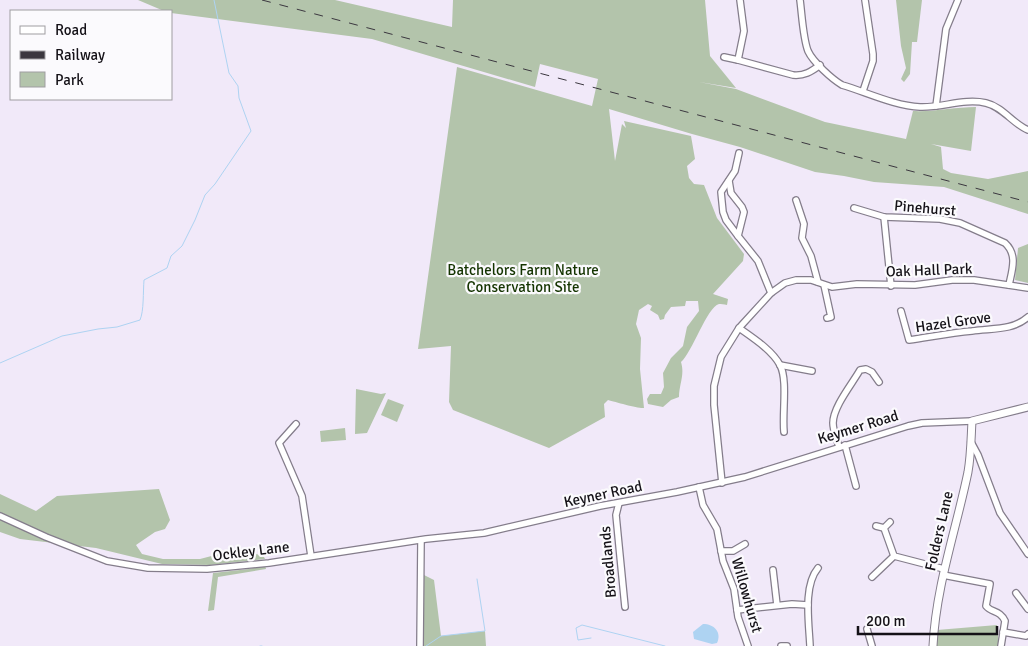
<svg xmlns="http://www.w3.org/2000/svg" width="1028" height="646" font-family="Signika,sans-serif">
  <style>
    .green { fill: #b3c4ab }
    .water { fill: #aed3f2 }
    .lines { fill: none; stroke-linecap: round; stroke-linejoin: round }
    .stream { stroke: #aed3f2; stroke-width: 1 }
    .minor-casing { stroke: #847d8b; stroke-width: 8 }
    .major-casing { stroke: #847d8b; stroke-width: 9 }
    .minor { stroke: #fff; stroke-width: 5.5 }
    .major { stroke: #fff; stroke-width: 7 }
    .rail { stroke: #3b373f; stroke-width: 1; stroke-dasharray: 9 9; stroke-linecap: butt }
    .labels { text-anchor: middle; stroke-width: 4.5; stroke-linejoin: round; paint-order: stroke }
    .street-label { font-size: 15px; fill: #141117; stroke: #fbfafd }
    .park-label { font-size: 15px; fill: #143400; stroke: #fbfafd }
  </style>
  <rect width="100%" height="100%" fill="#f1e9f9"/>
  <g class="green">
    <path d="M138,0h197l117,27 1,-27h252l5,56 26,32 -37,-6 37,7 89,33 81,17 7,-28c21,1 42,-4 63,-4l-5,44 -40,-7 10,3 2,22 8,4 37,6 40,-8v43l-84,-27 -70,-5 -30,-6 -29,-4 -75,-25 -48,-13 -83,-25 6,52 7,-37 4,4 -2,-7 67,15 4,23 -8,7 2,12 5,6 10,1 13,33 27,36 -1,7 -30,33 15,5 -1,6c-3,-1 -6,-1 -8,-1 -12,3 -27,49 -38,58 4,13 -2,22 -2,35l-8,3 -8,7 -15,-3 -1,-5 3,-5h11l3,-7 -1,-14 8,-15 12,-12 4,-19 12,-16 -1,-10h-12l-1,5 -14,1 -6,8 -1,4 -4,1 -2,-5 -8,-5 2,-4 -4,-2 -9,6 -3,14 5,14 -1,31 4,39c-5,1 -28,-6 -36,-8l-4,4 1,13 -56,31 -96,-38 -4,-8 2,-56 -33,3 39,-282 135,39 6,-27 -58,-15 -5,23 -163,-48 -201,-26v-2h-7z"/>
    <path d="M896,0h26l-5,42h-5l-2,32 -6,8 -3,-3 5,-11 -5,-22z"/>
    <path d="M1028,244v39l-13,-3 3,-32z"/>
    <path d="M356,389l25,5 5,-1 -19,40 -12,1z"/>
    <path d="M388,399l16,6 -7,17 -16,-7z"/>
    <path d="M345,428l1,12 -25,2 -1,-11z"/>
    <path d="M159,489l11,31 -5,9 -10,3 -19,13 6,9 21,5h37l42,-11 22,9 1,2 -55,6 -48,-1 -66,-16 -76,-9 -20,-7v-38l36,17 21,-15z"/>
    <path d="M265,565l1,4 -48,8 -4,33 -6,1 5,-38 36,-4z"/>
    <path d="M424,575l10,5 7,56 44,-5 1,15h-63z"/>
    <path d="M997,625l2,21h-62v-16z"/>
  </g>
  <path class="water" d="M703,624c11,0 19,8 14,19l-5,1 -18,-5 -1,-7z"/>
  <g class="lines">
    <g class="stream">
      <path d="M0,363l62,-27 36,-7 19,-2 23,-7c4,-9 3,-28 4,-40l23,-12 4,-12 11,-10 13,-26 10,-25 10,-11 36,-53 -12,-33 -1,-12 -9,-13 -15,-73"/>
      <path d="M591,638l-13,2 -2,-12 6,-3 83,21"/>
      <path d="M260,646h2"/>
      <path d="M426,646l15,-10 44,-5 -8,-52"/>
    </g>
    <defs>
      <g id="minor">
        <path d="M800,0c2,15 3,38 8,51 5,11 24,28 34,34 24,7 53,21 78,22 22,1 44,-9 66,-4 17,4 27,21 42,27"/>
        <path d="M724,57l14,3 55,15c11,1 18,-3 27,-10"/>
        <path d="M738,60l6,-29 -4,-31"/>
        <path d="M863,91l10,-30v-7l-8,-54"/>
        <path d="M936,106l10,-77 12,-29"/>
        <path d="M729,181l2,12 11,14 2,5 -6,24 20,25 13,32"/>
        <path d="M796,200l8,24 -2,14 9,18 7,26"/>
        <path d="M854,208l30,9 56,2 20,4 45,20c13,12 7,27 4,42"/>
        <path d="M884,217l7,69"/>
        <path d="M738,236l-12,-16 -3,-8 -2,-20 14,-21 4,-18"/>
        <path d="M824,285l7,32 -4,1"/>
        <path d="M901,311l8,29c21,-3 42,-7 63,-9 20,-3 40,0 56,-14"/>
        <path d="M739,328c14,10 33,22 41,37 8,15 2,48 4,67"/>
        <path d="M780,365l32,6"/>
        <path d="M296,424l-17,19 23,53 9,60"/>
        <path d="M971,442l7,13 22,58 28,41"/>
        <path d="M845,445l11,41"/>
        <path d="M839,447c-2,-8 -6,-16 -6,-24 0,-16 19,-39 27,-53l6,-1 6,3 7,10"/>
        <path d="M722,483l-8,-78v-19l7,-29 18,-29 32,-35 14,-10 11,-3h15l21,7 25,-3 58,1 37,-5h22l54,8"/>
        <path d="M699,487l4,18 14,24 6,32 11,28 4,28 10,29"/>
        <path d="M619,503l-3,12 9,92"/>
        <path d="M0,516l46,21 61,24 41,7 59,1 62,-6 157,-24 58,-6 116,-27 77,-14 68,-15 163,-51 14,-3 50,-2"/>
        <path d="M890,522l-6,6 10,28 50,13"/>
        <path d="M876,526l8,2"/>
        <path d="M721,551h12l12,-7"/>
        <path d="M773,570l4,35"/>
        <path d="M943,575l47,9 -4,22c6,7 14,4 19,15l-4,25"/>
        <path d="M872,577l22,-21"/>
        <path d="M1016,593l12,16"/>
        <path d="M737,610l55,-6 16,1"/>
        <path d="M867,629l5,17"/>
        <path d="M1003,632l23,4 2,-2"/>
        <path d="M420,646l1,-106"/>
        <path d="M781,646h6"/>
        <path d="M810,646c-1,-23 -7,-60 8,-78"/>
      </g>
      <path id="major" d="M933,646c3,-60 23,-116 35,-174 3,-17 3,-34 4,-51l56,-14"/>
    </defs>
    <use href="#minor" class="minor-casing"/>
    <use href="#major" class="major-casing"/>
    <use href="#minor" class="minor"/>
    <use href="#major" class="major"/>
    <path class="rail" d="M262,0l766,202"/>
  </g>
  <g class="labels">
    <g class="street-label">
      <text transform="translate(925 208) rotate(5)" y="5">Pinehurst</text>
      <text transform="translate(929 270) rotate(-2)" y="5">Oak Hall Park</text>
      <text transform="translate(953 322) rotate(-8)" y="5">Hazel Grove</text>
      <text transform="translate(858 427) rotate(-17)" y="5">Keymer Road</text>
      <text transform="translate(603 494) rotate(-12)" y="5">Keyner Road</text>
      <text transform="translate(939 531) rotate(-77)" y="5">Folders Lane</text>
      <text transform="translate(251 551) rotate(-7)" y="5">Ockley Lane</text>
      <text transform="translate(608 562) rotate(-95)" y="5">Broadlands</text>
      <text transform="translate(747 595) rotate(74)" y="5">Willowhurst</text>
    </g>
    <g class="park-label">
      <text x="523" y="275">Batchelors Farm Nature<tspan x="523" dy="17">Conservation Site</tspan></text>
    </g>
  </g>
  <rect x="10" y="10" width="162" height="90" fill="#fbfafd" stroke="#9f9da1"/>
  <rect x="20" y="26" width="25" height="8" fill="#ffffff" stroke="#9f9da1"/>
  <text x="55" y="35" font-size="15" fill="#141117">Road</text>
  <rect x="20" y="51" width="25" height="8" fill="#3b373f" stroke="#9f9da1"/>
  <text x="55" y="60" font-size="15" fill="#141117">Railway</text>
  <rect x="20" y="72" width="25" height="15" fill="#b3c4ab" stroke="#9f9da1"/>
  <text x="55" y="85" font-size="15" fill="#141117">Park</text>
  <path d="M858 626v8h139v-8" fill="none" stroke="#141117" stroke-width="2.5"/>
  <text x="866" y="626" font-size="15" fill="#141117" stroke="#fbfafd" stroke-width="4" paint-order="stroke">200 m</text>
</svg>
